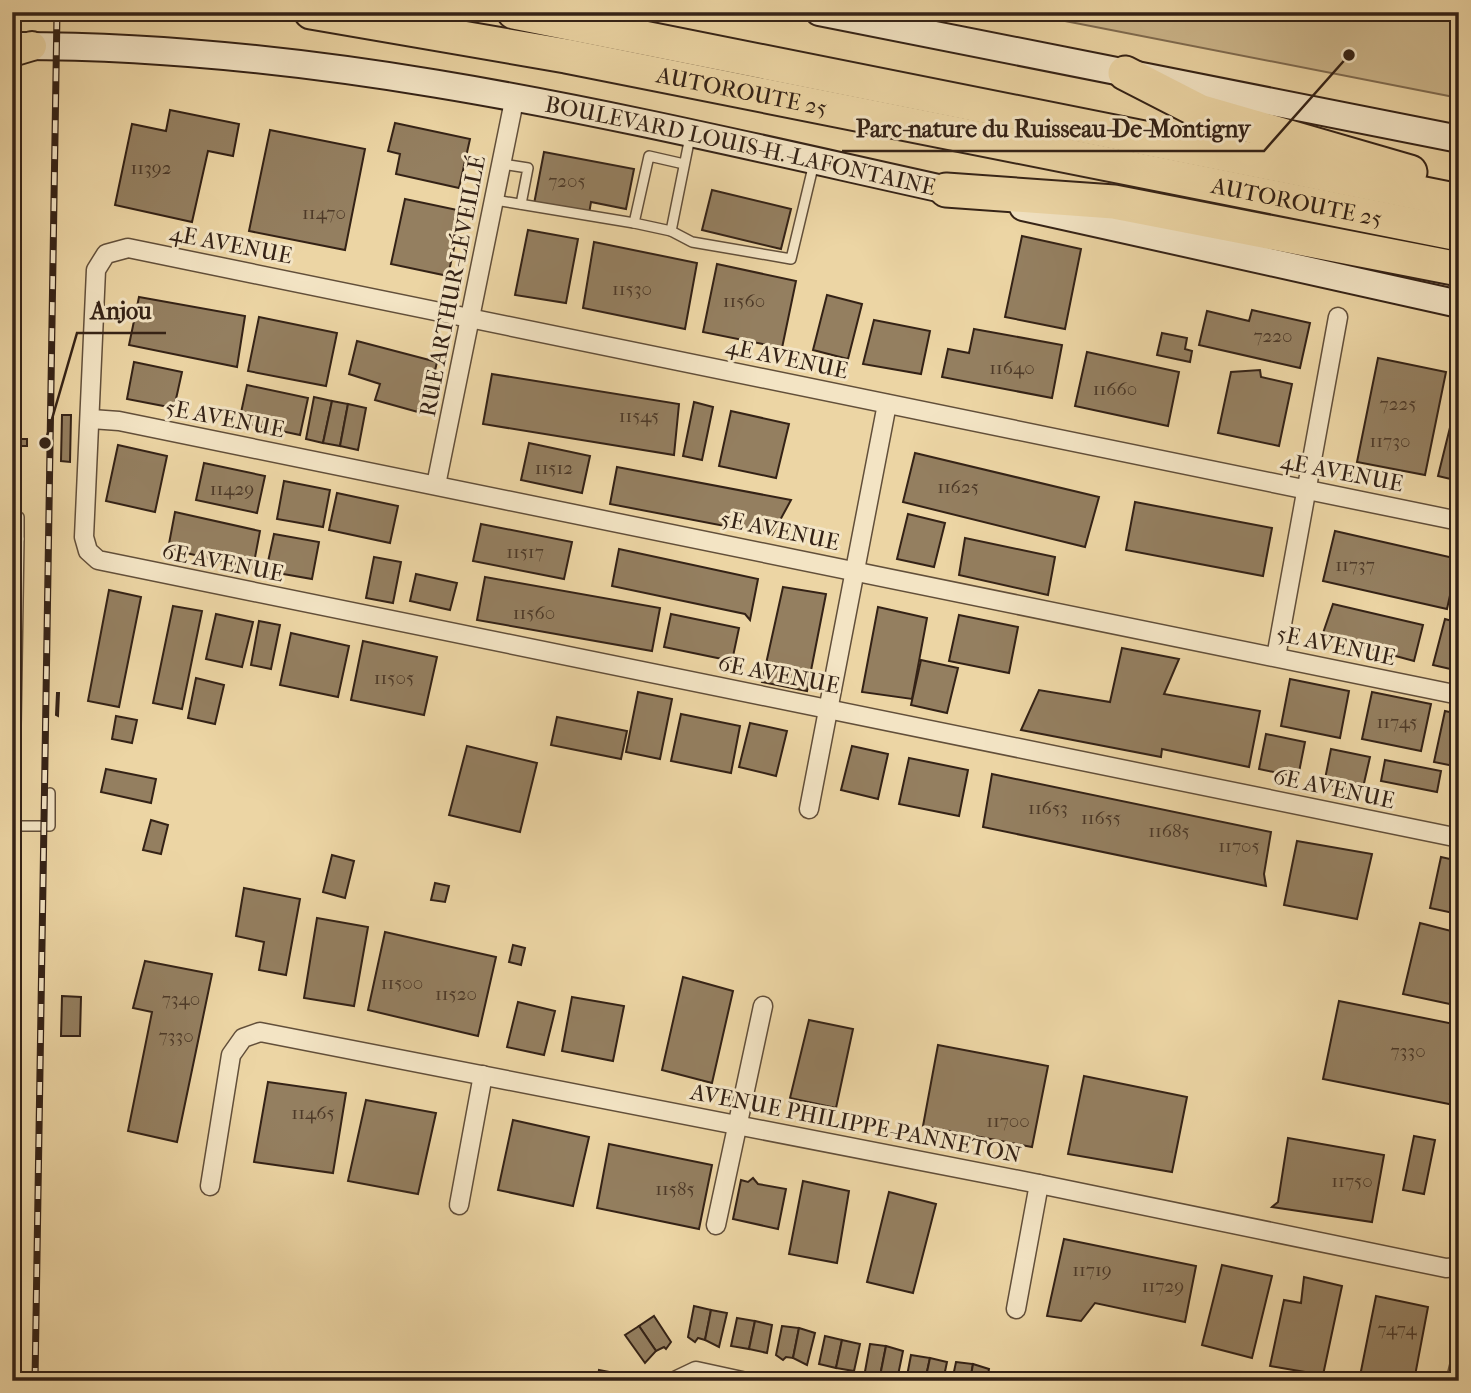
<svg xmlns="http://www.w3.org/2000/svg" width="1471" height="1393" font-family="'IM FELL French Canon',serif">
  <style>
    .green { fill: #cdb78c; stroke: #806c51; stroke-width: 2 }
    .building { fill: #947f60; stroke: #342216; stroke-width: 2 }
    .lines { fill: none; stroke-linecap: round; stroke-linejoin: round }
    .service-casing { stroke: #624f3a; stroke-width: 12 }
    .minor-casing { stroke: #624f3a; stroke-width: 21 }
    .secondary-casing { stroke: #342216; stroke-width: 30 }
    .primary-casing { stroke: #342216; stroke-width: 32 }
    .motorway-casing { stroke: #342216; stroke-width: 37 }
    .service { stroke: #f3e4c4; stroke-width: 9 }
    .minor { stroke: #f3e4c4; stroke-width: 18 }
    .secondary { stroke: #f3e4c4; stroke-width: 26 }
    .primary { stroke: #ecd5a4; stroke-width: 28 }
    .motorway { stroke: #ecd5a4; stroke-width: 33 }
    .rail-casing { stroke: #342216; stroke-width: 7 }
    .rail { stroke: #f3e4c4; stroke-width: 4.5; stroke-dasharray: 13; stroke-linecap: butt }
    .labels { text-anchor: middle; stroke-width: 6; stroke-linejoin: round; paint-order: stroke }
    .number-label { font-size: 19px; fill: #4c3928 }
    .street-label { font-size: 23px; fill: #342216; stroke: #f3e4c4 }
    .leader { fill: none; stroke: #342216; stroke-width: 2.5 }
    .callout-dot { fill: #342216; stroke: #f3e4c4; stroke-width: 2.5 }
    .callout-label { font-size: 24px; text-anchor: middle; font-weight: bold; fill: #342216; stroke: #f3e4c4; stroke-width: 6; stroke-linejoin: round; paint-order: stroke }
  </style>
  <rect width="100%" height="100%" fill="#ecd5a4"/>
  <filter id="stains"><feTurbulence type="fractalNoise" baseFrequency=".00286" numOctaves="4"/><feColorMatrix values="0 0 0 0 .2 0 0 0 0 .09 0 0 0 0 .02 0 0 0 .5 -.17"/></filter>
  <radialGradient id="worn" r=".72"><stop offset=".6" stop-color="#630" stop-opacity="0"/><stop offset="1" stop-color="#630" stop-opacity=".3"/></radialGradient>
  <path class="green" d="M1019,12h440v86z"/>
  <g class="building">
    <path d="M170,110l69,14 -6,32 -25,-5 -16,71 -77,-17 17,-81 34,7z"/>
    <path d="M395,123l75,16 -11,49 -63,-14 4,-20 -12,-3z"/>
    <path d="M270,130l95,19 -20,101 -96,-19z"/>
    <path d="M544,152l90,17 -8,40 -35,-7 -2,12 -55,-10z"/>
    <path d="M712,190l79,19 -10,40 -79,-19z"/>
    <path d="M405,199l57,12 -14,65 -57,-12z"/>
    <path d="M528,230l50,9 -12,64 -51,-8z"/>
    <path d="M1022,236l59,13 -16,80 -60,-12z"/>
    <path d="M594,242l103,21 -12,66 -102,-21z"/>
    <path d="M717,264l79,17 -14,67 -79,-16z"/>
    <path d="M827,295l35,9 -14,55 -35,-9z"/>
    <path d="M139,297l106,19 -8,51 -108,-22z"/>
    <path d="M1252,310l58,13 -10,45 -101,-23 8,-34 42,10z"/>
    <path d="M259,317l78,16 -11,53 -78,-15z"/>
    <path d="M874,320l56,11 -9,43 -58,-10z"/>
    <path d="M974,329l88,16 -10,53 -110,-21 6,-28 21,4z"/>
    <path d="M1162,333l25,5 -2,11 7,2 -2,11 -33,-7z"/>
    <path d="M357,341l80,21 -12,52 -50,-14 5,-16 -31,-10z"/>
    <path d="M1087,352l92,20 -11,54 -93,-20z"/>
    <path d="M1378,358l68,14 -21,103 -68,-13z"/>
    <path d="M134,362l48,10 -8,36 -47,-9z"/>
    <path d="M1260,370l1,7 31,7 -13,62 -61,-13 13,-61z"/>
    <path d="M492,374l187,30 -5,51 -191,-31z"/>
    <path d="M247,385l61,13 -8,37 -61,-13z"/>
    <path d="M1459,391v90l-21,-5z"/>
    <path d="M314,397l18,4 -9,42 -17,-4z"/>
    <path d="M332,401l16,3 -8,42 -17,-3z"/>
    <path d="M694,402l19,5 -11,53 -19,-4z"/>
    <path d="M348,404l18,4 -8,42 -18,-4z"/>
    <path d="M731,411l58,13 -13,54 -57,-12z"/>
    <path d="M62,415h9l-1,47 -9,-1z"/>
    <rect x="12" y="439" width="15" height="7"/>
    <path d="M529,443l61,13 -8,37 -61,-13z"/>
    <path d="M118,445l49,11 -12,56 -49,-11z"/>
    <path d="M915,453l184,44 -14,50 -182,-45z"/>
    <path d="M204,463l61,13 -8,37 -61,-13z"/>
    <path d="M617,467l174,33 -19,35 -162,-31z"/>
    <path d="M284,481l46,9 -7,37 -46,-8z"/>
    <path d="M337,493l61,13 -8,37 -61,-13z"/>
    <path d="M1135,502l137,26 -9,48 -137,-26z"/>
    <path d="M175,512l85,19 -7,37 -85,-19z"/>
    <path d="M908,514l37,9 -11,44 -37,-8z"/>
    <path d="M481,524l91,18 -8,37 -91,-18z"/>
    <path d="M1335,531l123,28 -11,50 -124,-28z"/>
    <path d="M274,534l45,8 -7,37 -46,-8z"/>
    <path d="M965,538l90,19 -7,38 -89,-20z"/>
    <path d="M619,549l139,30 -8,41 -5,-6 -133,-28z"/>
    <path d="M374,557l27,5 -8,41 -27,-5z"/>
    <path d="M416,574l41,9 -7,27 -40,-9z"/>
    <path d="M485,577l175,31 -8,43 -175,-31z"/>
    <path d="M783,587l43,7 -19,97 -45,-9z"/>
    <path d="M109,590l32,7 -22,110 -31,-6z"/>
    <path d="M1333,604l90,21 -9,36 -92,-25z"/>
    <path d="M173,606l29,5 -20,98 -29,-6z"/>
    <path d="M878,607l49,11 -15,81 -50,-7z"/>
    <path d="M216,614l37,8 -11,45 -36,-8z"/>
    <path d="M671,614l68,14 -7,33 -68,-14z"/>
    <path d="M959,615l59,12 -9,46 -60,-12z"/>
    <path d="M1445,619l14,4v48l-26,-6z"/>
    <path d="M259,621l21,4 -9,44 -20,-4z"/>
    <path d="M291,633l58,13 -11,51 -58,-12z"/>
    <path d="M363,641l74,16 -13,58 -73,-15z"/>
    <path d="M1122,648l57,11 -15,35 96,17 -11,56 -87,-18 -1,8 -140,-27 18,-40 71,12z"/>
    <path d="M921,660l37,8 -11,45 -36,-8z"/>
    <path d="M196,678l28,7 -9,39 -27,-6z"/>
    <path d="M1290,679l59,12 -9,47 -59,-12z"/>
    <path d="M638,692l34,7 -12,60 -34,-7z"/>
    <path d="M1372,692l59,12 -10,47 -59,-12z"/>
    <path d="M57,693h2l-1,23 -2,-1z"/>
    <path d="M1445,711l14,3v53l-25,-5z"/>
    <path d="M681,714l59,12 -9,47 -60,-12z"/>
    <path d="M116,716l21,4 -5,23 -20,-4z"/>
    <path d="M557,717l70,14 -6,28 -70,-14z"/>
    <path d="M750,723l37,8 -11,45 -37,-9z"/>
    <path d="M1266,734l39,8 -7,35 -39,-8z"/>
    <path d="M467,746l70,17 -17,69 -71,-17z"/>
    <path d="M852,746l36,8 -10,45 -37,-9z"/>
    <path d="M1331,749l39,8 -8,35 -38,-8z"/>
    <path d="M909,758l59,12 -9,46 -60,-12z"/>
    <path d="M1385,760l56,11 -4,21 -56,-11z"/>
    <path d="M106,769l50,10 -5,24 -50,-11z"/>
    <path d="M992,774l279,58 -7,42 2,12 -283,-59z"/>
    <path d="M151,820l17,5 -7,29 -18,-4z"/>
    <path d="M1297,841l75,13 -15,65 -73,-14z"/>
    <path d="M332,855l22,6 -9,37 -22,-6z"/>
    <path d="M1441,857l18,4 -1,53 -28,-6z"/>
    <path d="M435,883l14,3 -4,16 -14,-2z"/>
    <path d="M244,888l56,11 -14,76 -27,-5 5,-28 -28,-6z"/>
    <path d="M317,918l51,9 -14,79 -50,-8z"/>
    <path d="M1420,923l39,10v73l-56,-12z"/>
    <path d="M385,932l111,25 -18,79 -110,-26z"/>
    <path d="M513,945l12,3 -4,17 -12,-3z"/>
    <path d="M145,961l67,13 -35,168 -49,-11 24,-119 -19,-4z"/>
    <path d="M683,977l50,14 -21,92 -50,-13z"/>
    <path d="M62,996l19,1 -1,39h-19z"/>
    <path d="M572,997l52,9 -11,55 -51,-10z"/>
    <path d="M1339,1001l120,24v81l-136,-27z"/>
    <path d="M518,1002l37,9 -11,44 -37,-8z"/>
    <path d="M809,1020l44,9 -17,79 -46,-10z"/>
    <path d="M938,1045l110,21 -16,81 -109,-21z"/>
    <path d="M1084,1076l103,21 -15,75 -104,-18z"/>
    <path d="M268,1082l78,11 -13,80 -79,-11z"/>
    <path d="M366,1100l70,13 -18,81 -70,-13z"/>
    <path d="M513,1120l76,17 -16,69 -75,-16z"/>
    <path d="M1414,1136l21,4 -11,54 -21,-4z"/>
    <path d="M1288,1138l96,17 -12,67 -100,-15 6,-5z"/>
    <path d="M609,1144l103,21 -13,64 -102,-21z"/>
    <path d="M753,1178l5,6 28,5 -8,40 -45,-10 8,-39 7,2z"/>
    <path d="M803,1181l46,10 -12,72 -48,-9z"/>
    <path d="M889,1192l47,12 -23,89 -46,-11z"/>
    <path d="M1064,1239l132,27 -11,56 -90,-19 -14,18 -34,-5z"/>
    <path d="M1222,1265l50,11 -20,82 -50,-13z"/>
    <path d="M1304,1277l38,9 -19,89 -53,-9 14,-66 17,3z"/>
    <path d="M1376,1296l52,11 -14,74h-55z"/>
    <path d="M694,1306l17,4 -6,30 -7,-2 -3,4 -7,-5z"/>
    <path d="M711,1310l16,3 -8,34 -14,-7z"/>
    <path d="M654,1316l17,26 -5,7 -2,-2 -8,4 -17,-25z"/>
    <path d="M737,1318l18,3 -6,28 -18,-3z"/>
    <path d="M755,1321l17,4 -5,28 -18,-4z"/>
    <path d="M639,1326l17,25 -11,12 -20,-28z"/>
    <path d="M782,1326l17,2 -6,30 -7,-1 -3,3 -7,-5z"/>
    <path d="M799,1328l16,5 -8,32 -14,-7z"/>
    <path d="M825,1336l17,4 -6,28 -17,-4z"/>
    <path d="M842,1340l18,4 -6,27 -18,-3z"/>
    <path d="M870,1344l16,2 -6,30 -16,1z"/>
    <path d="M886,1346l17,5 -6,29 -17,-4z"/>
    <path d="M911,1355l19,3 -5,23h-19z"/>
    <path d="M930,1358l17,4 -4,19h-18z"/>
    <path d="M956,1362l17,2 -3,17h-18z"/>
    <path d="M973,1364l16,5 -2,12h-17z"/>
    <path d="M599,1370l36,7 -1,4h-37z"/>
    <path d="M998,1373l17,2 -1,6h-18z"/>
    <path d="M1015,1375l18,5v1h-19z"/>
  </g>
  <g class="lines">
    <defs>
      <g id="service">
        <path d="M502,164l26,4 -7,36"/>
        <path d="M684,164l-35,-8 -15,67 37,8 21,11 99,17 23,-96"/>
        <path d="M495,200l139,23"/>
        <path d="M671,231l19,-94"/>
        <path d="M12,539h7l-5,310"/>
        <path d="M19,539v-22"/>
        <path d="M14,826h36v-33"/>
        <path d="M1451,1381l8,-33"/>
      </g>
      <g id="minor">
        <path d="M91,419l28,2 1340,274"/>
        <path d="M436,485l79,-389"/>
        <path d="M1459,521l-1331,-273 -22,6 -10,16 -12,267 4,14 10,9 1361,278"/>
        <path d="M1276,657l62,-340"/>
        <path d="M809,809l78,-405"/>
        <path d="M210,1186l21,-131 12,-17 17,-6 779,152 407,84 13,-1"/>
        <path d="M459,1205l24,-130"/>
        <path d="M716,1225l47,-219"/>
        <path d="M1016,1309l23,-125"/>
        <path d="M675,1381l21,-10 46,10"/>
      </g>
      <g id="secondary">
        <path d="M819,12l640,127"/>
        <path id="s1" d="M12,46c328,-1 635,78 953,148"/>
        <path d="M1023,207l436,97"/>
      </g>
      <path id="primary" d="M12,52l20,-6"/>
      <g id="motorway">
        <path id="s2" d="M311,12l255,44 893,178"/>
        <path d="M514,12l945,189"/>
        <path d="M1125,73l74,38 211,61"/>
        <path d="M946,190l168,12 345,67"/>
      </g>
    </defs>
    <use href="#service" class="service-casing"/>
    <use href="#minor" class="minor-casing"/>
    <use href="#secondary" class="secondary-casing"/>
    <use href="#primary" class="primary-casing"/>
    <use href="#motorway" class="motorway-casing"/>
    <use href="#service" class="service"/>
    <use href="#minor" class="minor"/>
    <use href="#secondary" class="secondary"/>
    <use href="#primary" class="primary"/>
    <use href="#motorway" class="motorway"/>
    <defs>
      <path id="rail" d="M35,1381l22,-1369"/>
    </defs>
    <use href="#rail" class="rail-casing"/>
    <use href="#rail" class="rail"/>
  </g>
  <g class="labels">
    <g class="number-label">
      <text x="151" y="174">11392</text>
      <text x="567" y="187">7205</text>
      <text x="324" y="219">11470</text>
      <text x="632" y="295">11530</text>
      <text x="744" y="307">11560</text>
      <text x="1273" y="342">7220</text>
      <text x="1012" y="374">11640</text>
      <text x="1115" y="395">11660</text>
      <text x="1398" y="410">7225</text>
      <text x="639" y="422">11545</text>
      <text x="1390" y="447">11730</text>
      <text x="554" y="474">11512</text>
      <text x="958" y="493">11625</text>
      <text x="232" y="495">11429</text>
      <text x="525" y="558">11517</text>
      <text x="1355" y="571">11737</text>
      <text x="534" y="619">11560</text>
      <text x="394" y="684">11505</text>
      <text x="1397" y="728">11745</text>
      <text x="1048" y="814">11653</text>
      <text x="1101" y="824">11655</text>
      <text x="1169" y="837">11685</text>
      <text x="1239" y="852">11705</text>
      <text x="402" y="989">11500</text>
      <text x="456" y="1000">11520</text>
      <text x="181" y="1005">7340</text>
      <text x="176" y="1042">7330</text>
      <text x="1408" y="1057">7330</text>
      <text x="313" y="1119">11465</text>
      <text x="1008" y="1127">11700</text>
      <text x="1352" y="1187">11750</text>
      <text x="675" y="1195">11585</text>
      <text x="1092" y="1276">11719</text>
      <text x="1163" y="1292">11729</text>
      <text x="1397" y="1335">7474</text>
    </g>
    <g class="street-label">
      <text dy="8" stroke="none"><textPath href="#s2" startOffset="438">AUTOROUTE 25</textPath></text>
      <text dy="8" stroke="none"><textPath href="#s1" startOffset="737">BOULEVARD LOUIS-H.-LAFONTAINE</textPath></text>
      <text dy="8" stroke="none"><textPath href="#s2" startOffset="1004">AUTOROUTE 25</textPath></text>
      <text transform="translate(231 244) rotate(11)" y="8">4E AVENUE</text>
      <text transform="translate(452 286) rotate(-79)" y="8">RUE ARTHUR-LÉVEILLÉ</text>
      <text transform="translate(787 358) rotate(12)" y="8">4E AVENUE</text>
      <text transform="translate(225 418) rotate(11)" y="8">5E AVENUE</text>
      <text transform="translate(1342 472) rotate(11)" y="8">4E AVENUE</text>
      <text transform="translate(780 530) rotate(12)" y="8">5E AVENUE</text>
      <text transform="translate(223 562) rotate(11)" y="8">6E AVENUE</text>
      <text transform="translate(1336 645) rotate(12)" y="8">5E AVENUE</text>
      <text transform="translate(779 674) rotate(11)" y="8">6E AVENUE</text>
      <text transform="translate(1334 788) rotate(12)" y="8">6E AVENUE</text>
      <text transform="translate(856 1123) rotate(11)" y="8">AVENUE PHILIPPE-PANNETON</text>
    </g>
  </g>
  <path class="leader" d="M1349 55L1264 151H842M45 443L77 333H166"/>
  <g class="callout-dot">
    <circle cx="1349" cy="55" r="7"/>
    <circle cx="45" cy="443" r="7"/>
  </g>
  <g class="callout-label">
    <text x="1053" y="137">Parc-nature du Ruisseau-De-Montigny</text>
    <text x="121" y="319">Anjou</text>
  </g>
  <rect width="1471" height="1393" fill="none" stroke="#ecd5a4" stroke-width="42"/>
  <rect x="14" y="14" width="1443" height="1365" fill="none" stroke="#342216" stroke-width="3.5"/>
  <rect x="21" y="21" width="1429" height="1351" fill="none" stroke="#342216" stroke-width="2"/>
  <rect width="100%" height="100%" filter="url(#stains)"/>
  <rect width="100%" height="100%" fill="url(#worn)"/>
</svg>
